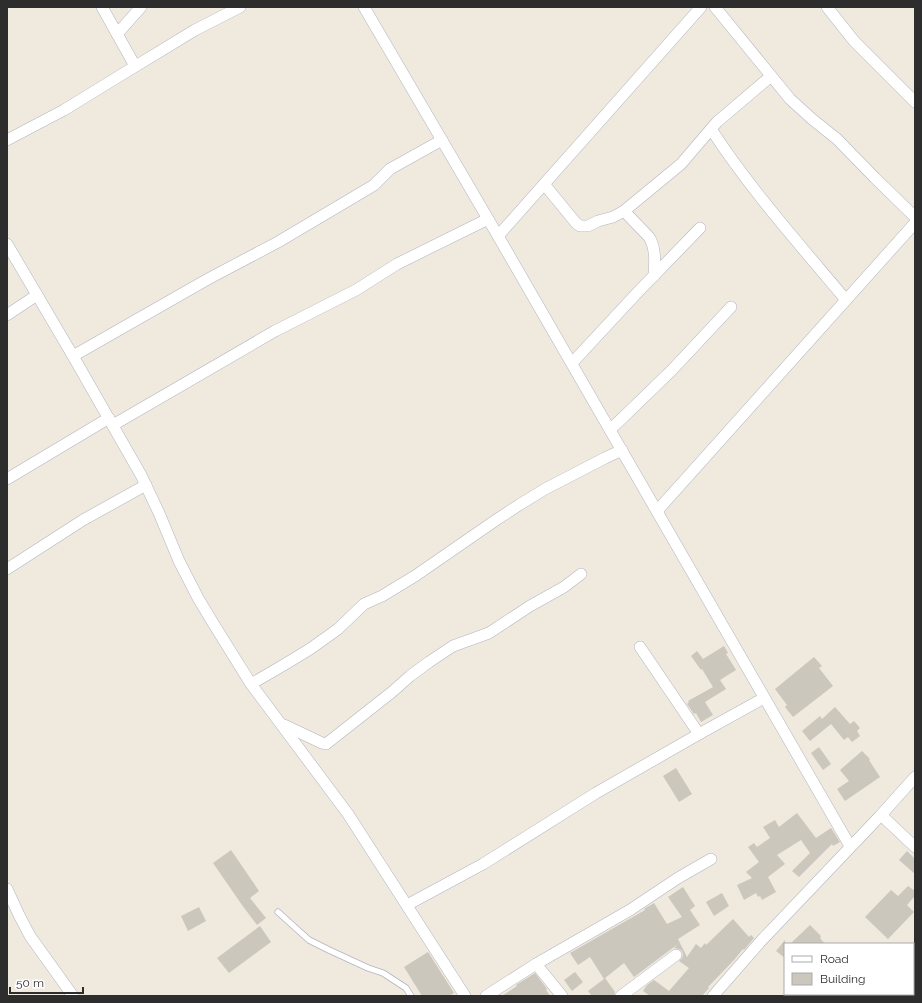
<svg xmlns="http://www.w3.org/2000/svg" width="922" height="1003" font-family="Raleway,sans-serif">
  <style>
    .building { fill: #cbc7bc }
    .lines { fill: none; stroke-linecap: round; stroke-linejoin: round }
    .service-casing { stroke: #b2b4c2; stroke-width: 7 }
    .minor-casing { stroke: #b2b4c2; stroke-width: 12 }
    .service { stroke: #fff; stroke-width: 5.5 }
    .minor { stroke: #fff; stroke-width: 11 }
  </style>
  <rect width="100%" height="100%" fill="#efe9de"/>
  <g class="building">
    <path d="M724,646l4,7 -2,1 10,16 -16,10 6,9 -21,13 8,13 -12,7 -5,-9 -2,1 -7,-10 2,-2 -1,-1 25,-14 -11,-18 -1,1 -10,-14 6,-5 6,8z"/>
    <path d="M814,657l8,9 -3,2 14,18 -40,31 -8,-10 2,-2 -12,-16z"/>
    <path d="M835,707l15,17 4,-3 6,7 -3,3 3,5 -8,6 -4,-5 -4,3 -13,-16 -21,17 -8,-10 18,-15 2,3z"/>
    <path d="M819,747l12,17 -8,6 -12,-17z"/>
    <path d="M862,751l8,8 -1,1 11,17 -35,24 -8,-12 12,-8 -9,-11z"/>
    <path d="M676,768l16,26 -13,8 -16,-26z"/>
    <path d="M797,813l19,25 15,-10 9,14 -7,4 -1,-2 -33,33 -7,-6 18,-18 -9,-13 -24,15 8,9 -17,13 8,15 -14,8 -2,-4 -2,1 -2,-4 -12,7 -7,-15 15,-7 -6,-6 13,-10 -11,-15 6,-4 3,4 13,-9 -7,-11 12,-7 4,7z"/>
    <path d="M231,850l28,41 -9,7 16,20 -9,7 -15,-20 -29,-42z"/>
    <path d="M907,851l8,8v15l-16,-14z"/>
    <path d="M908,886l7,5v5l-8,9 7,7 -26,27 -23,-22 26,-27 7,6z"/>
    <path d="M683,887l12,19 -5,4 10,15 -22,14 9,18 9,-13 5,4 4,-5 1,2 27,-26 16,18 2,-2 3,3 -10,12 -1,-1 -9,11 -26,27 1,1 -7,8h-52l-7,-5 4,-6 7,-5 15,11 20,-23 -10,-7 3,-3 1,-3 -1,-4 -3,-2 -5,-1 4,-4 -44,33 -10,-14 -19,15 10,14 -1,4h-22l-4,-5 16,-12 -14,-22 -12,8 -8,-12 75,-43 -1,-1 10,-6 13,21 15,-7 -14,-20z"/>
    <path d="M722,893l7,13 -15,10 -8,-14z"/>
    <path d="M199,907l7,14 -18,10 -7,-15z"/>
    <path d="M810,925l11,11 -1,2 5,6h-35z"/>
    <path d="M260,926l11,16 -42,31 -12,-15z"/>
    <path d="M785,940v18l-9,-7z"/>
    <path d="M428,952l26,41 -5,3h-27l-18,-29z"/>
    <path d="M575,972l8,10 -11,9 -8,-11z"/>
    <path d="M535,973l12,16 -1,1 4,6h-48l15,-10 -1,-1z"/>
  </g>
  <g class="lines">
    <defs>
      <path id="service" d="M278,912l31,28 20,10 39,18 15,5 23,15 5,8"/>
      <g id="minor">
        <path d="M102,7l33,59"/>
        <path d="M364,7l134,229 352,610"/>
        <path d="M715,7l75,92 22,20 25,20 38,39 40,39"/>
        <path d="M827,7l27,34 61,61"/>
        <path d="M117,34l24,-27"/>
        <path d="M711,129c39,60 89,116 135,171"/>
        <path d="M7,140l57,-30 57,-35 74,-45 45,-23"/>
        <path d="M544,184l32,39 4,3h8l10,-5 15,-4 11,-6 57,-47 36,-42 54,-46"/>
        <path d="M624,211l25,26c7,11 6,26 5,39"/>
        <path d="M498,236l203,-229"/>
        <path d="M7,244l66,112 68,119 18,38 20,48 19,37 15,25 38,61 97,130 117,182"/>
        <path d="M7,315l30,-20"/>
        <path d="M73,356l135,-77 70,-37 81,-48 15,-9 16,-16 52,-29"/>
        <path d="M572,363l65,-70 63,-65"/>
        <path d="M113,425l162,-94 81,-41 41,-26 91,-45"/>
        <path d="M610,430l62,-60 59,-63"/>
        <path d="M7,479l102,-61"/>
        <path d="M657,511l258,-288"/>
        <path d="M7,569l76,-49 63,-35"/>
        <path d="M640,647l59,87"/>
        <path d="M251,684l31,-18 28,-17 28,-20 26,-25 18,-8 33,-20 81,-56 23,-15 26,-16 60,-31 17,-8"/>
        <path d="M284,725l38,18 4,1 66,-52 18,-16 19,-14 24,-16 36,-13 41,-27 34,-19 17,-13"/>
        <path d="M881,815l34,32"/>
        <path d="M7,889l12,26 11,21 43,60"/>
        <path d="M407,905l76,-41 113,-71 103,-59 65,-36"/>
        <path d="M536,964l26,32"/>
        <path d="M486,996l50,-32 94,-54 48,-32 33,-19"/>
        <path d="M621,996l55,-41"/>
        <path d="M713,996l48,-55 120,-126 34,-38"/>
      </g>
    </defs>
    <use href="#service" class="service-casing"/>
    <use href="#minor" class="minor-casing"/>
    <use href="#service" class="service"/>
    <use href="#minor" class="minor"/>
  </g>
  <rect width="922" height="1003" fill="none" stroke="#2d2d2d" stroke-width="16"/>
  <rect x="784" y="943" width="130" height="52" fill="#ffffff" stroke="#ababab"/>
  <rect x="792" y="956" width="20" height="6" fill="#ffffff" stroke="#ababab"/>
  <text x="820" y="963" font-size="12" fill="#2d2d2d">Road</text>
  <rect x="792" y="973" width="20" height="12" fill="#cbc7bc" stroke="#ababab"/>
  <text x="820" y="983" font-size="12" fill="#2d2d2d">Building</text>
  <path d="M10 987v6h73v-6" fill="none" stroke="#2d2d2d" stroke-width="2"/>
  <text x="16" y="987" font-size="12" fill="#2d2d2d" stroke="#ffffff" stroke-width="3" paint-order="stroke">50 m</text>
</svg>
